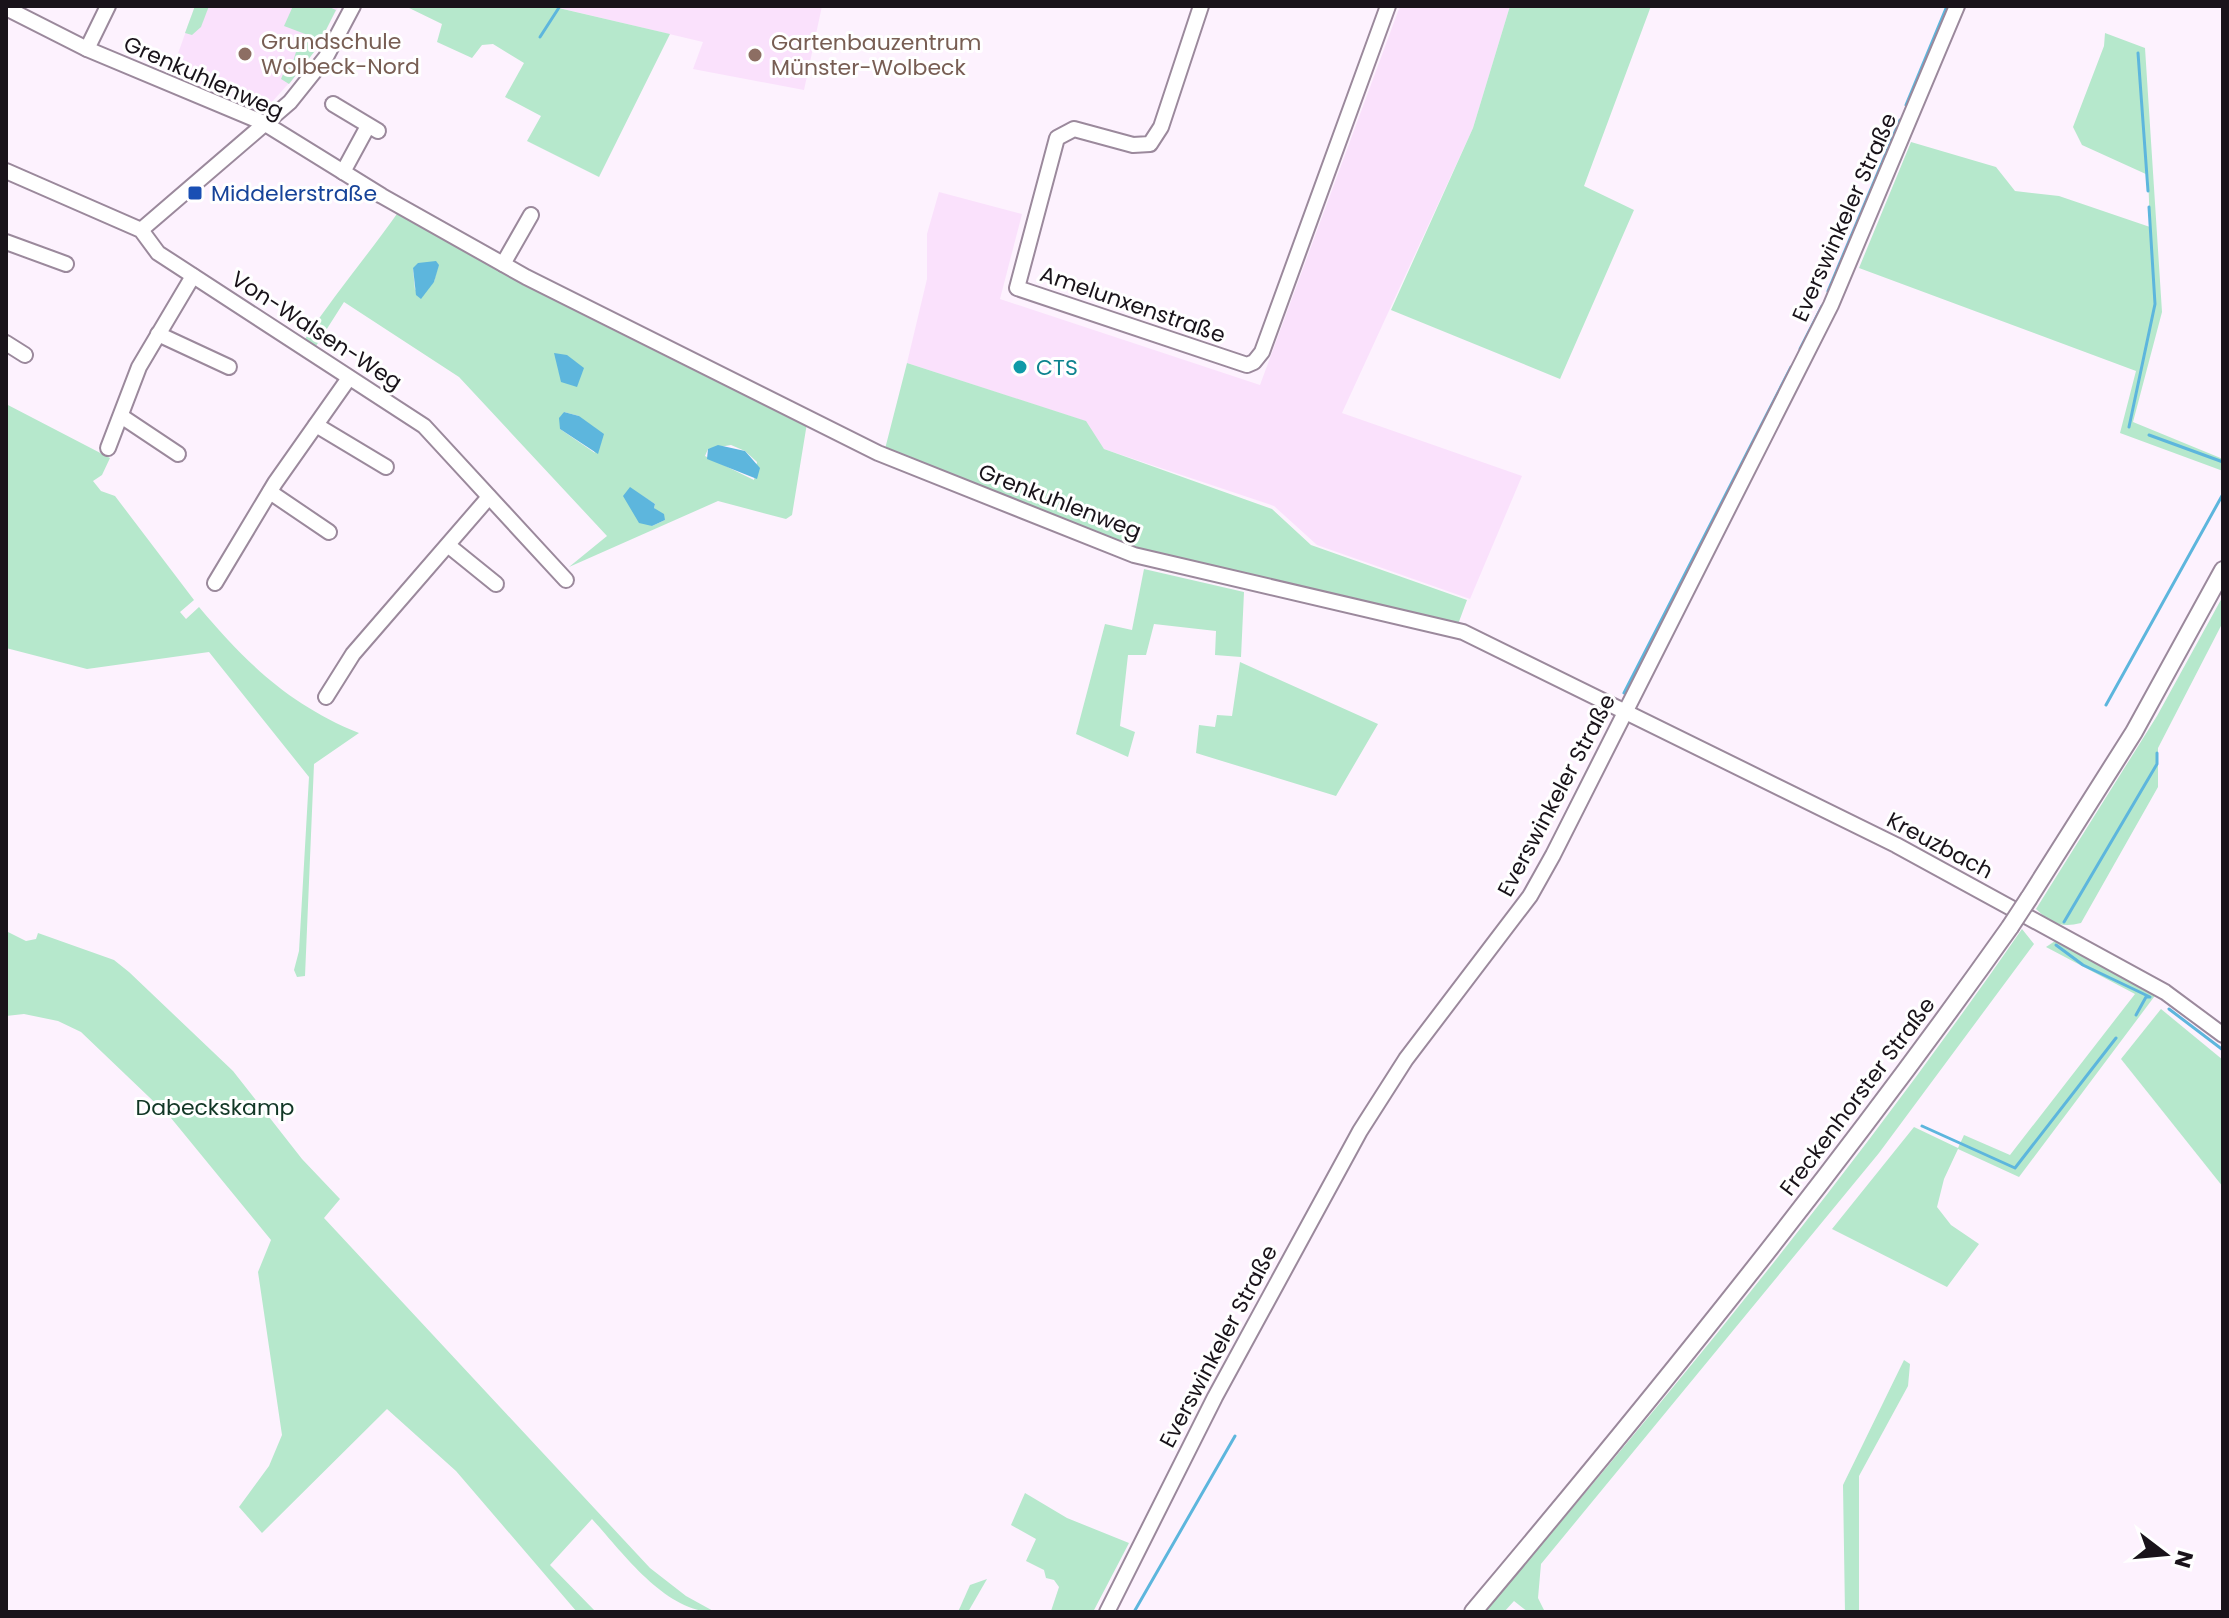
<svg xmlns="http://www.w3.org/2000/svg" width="2229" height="1618" font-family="Poppins,sans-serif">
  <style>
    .built { fill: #fae1fc }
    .green { fill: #b6e8cc; fill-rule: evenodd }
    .water { fill: #5db6dd }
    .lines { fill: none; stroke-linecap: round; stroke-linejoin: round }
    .stream { stroke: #5db6dd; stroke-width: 3 }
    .minor-casing { stroke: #9b899c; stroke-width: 18 }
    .major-casing { stroke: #9b899c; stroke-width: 20 }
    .minor { stroke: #fff; stroke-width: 14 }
    .major { stroke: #fff; stroke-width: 16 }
    .major-bridge-casing { stroke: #9b899c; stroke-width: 20; stroke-linecap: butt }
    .major-bridge { stroke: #fff; stroke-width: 16 }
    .education-dot { fill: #8d6e63; stroke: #fff; stroke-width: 3 }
    .transit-dot { fill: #1a4fb4; stroke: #fff; stroke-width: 3 }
    .culture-dot { fill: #0f9aa8; stroke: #fff; stroke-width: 3 }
    .labels { text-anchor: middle; stroke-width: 6; stroke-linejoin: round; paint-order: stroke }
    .education-label { font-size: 22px; fill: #785e54; stroke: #fff; text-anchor: start }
    .street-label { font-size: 22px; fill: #19131a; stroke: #fff }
    .transit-label { font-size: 22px; fill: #164399; stroke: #fff; text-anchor: start }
    .culture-label { font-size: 22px; fill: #0d838f; stroke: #fff; text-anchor: start }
    .park-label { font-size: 22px; fill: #123726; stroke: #fff }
  </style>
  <rect width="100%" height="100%" fill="#fdf2fe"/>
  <g class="built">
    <path d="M195,6h144l-40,66 -28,31 -16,3 -84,-33z"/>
    <path d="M551,6h271l-18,84 -111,-21 10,-27z"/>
    <path d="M1400,6h110l-37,122 -131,285 180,63 -52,123 -153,-54 -43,-39 -170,-57 -19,-28 -178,-58 20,-84v-45l12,-42 83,22 -22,85 260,86z"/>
  </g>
  <g class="green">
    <path d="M195,6h14l-8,21 -9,8 -7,-2z"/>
    <path d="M293,6h34l9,4 -15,30 -37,-14z"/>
    <path d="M405,6h145l120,28 -71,143 -72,-36 14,-25 -36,-19 19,-34 -31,-19 -11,1 -10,13 -35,-16 5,-18z"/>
    <path d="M1510,6h141l-67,180 50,24 -74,169 -169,-69 82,-182z"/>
    <path d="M2105,33l40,15 17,264 -29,110 90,37v12l-103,-38 16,-62 -277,-103 52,-126 85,25 19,24 44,5 91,31 -2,-52 -66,-30 -9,-18 31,-81z"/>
    <path d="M300,39l18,8 -29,37 -8,-5 5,-12 5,1z"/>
    <path d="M399,211l408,212 -15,92 -6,4 -68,-18 -149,66 38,-31 -148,-159 -115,-75 -28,44 -11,-7c29,-44 63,-84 94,-128zM438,264l-4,18 -19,8 -2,-22zM564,412l15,4 16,37 -35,-24zM731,445l14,6 12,11 -3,18 -49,-24 3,-7zM630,488l25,16 -1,4 11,12 -13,6c-19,-12 -24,-16 -22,-38z"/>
    <path d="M907,363l179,58 18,28 168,60 39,36 156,55 -10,27 -319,-78 -125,-46 -128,-54z"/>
    <path d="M6,404l104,54 -8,17 -9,6 8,10 14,5 79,104 -14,12 6,7 13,-12c48,57 91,98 160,126l-45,31 -9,212 -8,1 -3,-7 5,-19 10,-174 -100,-125 -122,17 -81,-21z"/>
    <path d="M1144,569l100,23 -3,65 -26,-2 1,-24 -62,-7 -8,31h-18l-8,71 15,6 -7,25 -52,-23 29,-110 27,6z"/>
    <path d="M2223,596v26l-65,126v39l-77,136c-20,5 -30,0 -45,-14l121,-193z"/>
    <path d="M1240,662l138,62 -42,72 -140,-43 3,-28 16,2 2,-12 15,1z"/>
    <path d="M2022,929l12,15 -155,209 -338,411 -3,34 7,14h-17l-14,-11 -10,11h-20c189,-220 373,-445 538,-683z"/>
    <path d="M6,931l20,10 10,-2 2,-6 76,27 15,12 104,99 69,88 38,40 -16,19 326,350 36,28 29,16c-50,0 -91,-58 -123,-93l-42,46 46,47h-19l-121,-141 -69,-62 -125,124 -23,-26 30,-41 13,-31 -24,-163 13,-32 -100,-122 -90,-86 -23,-11 -34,-7 -18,2z"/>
    <path d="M2058,939l99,54 -138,184 -61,-28 -14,30 -7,28 14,18 28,19 -32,43 -115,-58 82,-102 44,21 6,-13 46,20 125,-161 -89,-47z"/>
    <path d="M2161,1009l62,51v127l-102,-128z"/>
    <path d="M1904,1360l6,4 -2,22 -49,90v136h-14l-2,-127z"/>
    <path d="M1025,1493l42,25 62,25 -36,69 -42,-1 8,-24 -5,-7 -8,-2 -2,-8 -18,-9 10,-22 -25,-14z"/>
    <path d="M987,1579l-19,33h-10l12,-27z"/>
  </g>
  <g class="water">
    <path d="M436,261l3,4 -5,17 -13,17 -5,-4 -3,-27 5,-5z"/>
    <path d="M554,353l13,2 17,13 -7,19 -16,-5z"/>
    <path d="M564,412l15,4 25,18 -6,20 -38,-25 -1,-11z"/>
    <path d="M718,445l27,6 15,17 -3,11 -50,-20 1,-10z"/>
    <path d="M630,487l25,17 -1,4 10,6 1,6 -13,6 -13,-3 -16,-27z"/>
  </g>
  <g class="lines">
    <g class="stream">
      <path d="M540,37l20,-31"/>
      <path d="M2138,53l10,138"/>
      <path d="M1906,105l41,-99"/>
      <path d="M1828,291l72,-171"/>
      <path d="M1800,349l22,-43"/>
      <path d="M2129,427l26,-123 -6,-97"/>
      <path d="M2149,435l74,27"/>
      <path d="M1624,693l167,-326"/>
      <path d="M2106,705l117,-211"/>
      <path d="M2064,922l93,-158v-11"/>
      <path d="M2056,945l27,20 67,32h-4l-10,18"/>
      <path d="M2169,1009l54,41"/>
      <path d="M1922,1126l93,42 101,-130"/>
      <path d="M1134,1612l101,-176"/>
    </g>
    <defs>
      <g id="minor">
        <path d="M1201,6l-40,121 -11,17 -17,1 -59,-16 -17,9 -40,150 230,77 7,-3 8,-10 126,-346"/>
        <path d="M6,8l81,41 177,74 118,73 144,81 352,176 256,102 329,77 433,213 269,147 58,43"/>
        <path d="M87,49l21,-43"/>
        <path d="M333,104l45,27"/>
        <path d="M6,171l135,59 17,23 266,173 142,154"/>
        <path d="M343,172l25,-46"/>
        <path d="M141,230l149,-128 36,-45 27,-51"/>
        <path d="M6,242l60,22"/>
        <path d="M503,264l28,-49"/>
        <path d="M158,334l71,33"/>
        <path d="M6,343l19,12"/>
        <path d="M121,416l57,38"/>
        <path d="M316,425l70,42"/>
        <path d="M108,448l31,-81 54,-91"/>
        <path d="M270,492l59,40"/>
        <path d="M449,546l47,38"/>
        <path d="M215,583l60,-100 74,-105"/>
        <path d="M326,697l27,-43 136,-157"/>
        <path d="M1107,1612l108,-215 145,-266 46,-72 124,-163 23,-41 278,-550 126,-299"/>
      </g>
      <g id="major">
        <path d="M2029,898l105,-166 89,-162"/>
        <path d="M1473,1612c187,-222 369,-448 537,-685"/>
      </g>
    </defs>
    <use href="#minor" class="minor-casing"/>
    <use href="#major" class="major-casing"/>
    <use href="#minor" class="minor"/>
    <use href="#major" class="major"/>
    <defs>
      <path id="major-bridge" d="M2010,927l19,-29"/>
    </defs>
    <use href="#major-bridge" class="major-bridge-casing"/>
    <use href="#major-bridge" class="major-bridge"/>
  </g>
  <g class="education-dot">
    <circle cx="245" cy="54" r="8"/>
    <circle cx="755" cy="55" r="8"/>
  </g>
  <rect class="transit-dot" x="187" y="185" width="16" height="16" rx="4"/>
  <circle class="culture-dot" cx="1020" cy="367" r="8"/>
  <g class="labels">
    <g class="education-label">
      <text x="261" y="49">Grundschule<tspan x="261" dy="25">Wolbeck-Nord</tspan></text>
      <text x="771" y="50">Gartenbauzentrum<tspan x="771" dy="25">Münster-Wolbeck</tspan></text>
    </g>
    <g class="street-label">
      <text transform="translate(204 77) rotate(24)" y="8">Grenkuhlenweg</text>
      <text transform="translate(1844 217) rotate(-66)" y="8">Everswinkeler Straße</text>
      <text transform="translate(1133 304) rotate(19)" y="8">Amelunxenstraße</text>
      <text transform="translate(317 330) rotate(33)" y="8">Von-Walsen-Weg</text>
      <text transform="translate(1060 501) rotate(21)" y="8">Grenkuhlenweg</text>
      <text transform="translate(1556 795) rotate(-62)" y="8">Everswinkeler Straße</text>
      <text transform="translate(1940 845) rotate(28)" y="8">Kreuzbach</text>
      <text transform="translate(1857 1096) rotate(-53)" y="8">Freckenhorster Straße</text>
      <text transform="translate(1218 1346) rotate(-62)" y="8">Everswinkeler Straße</text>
    </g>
    <g class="transit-label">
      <text x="211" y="201">Middelerstraße</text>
    </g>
    <g class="culture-label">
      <text x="1036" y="375">CTS</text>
    </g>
    <g class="park-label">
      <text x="215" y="1115">Dabeckskamp</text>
    </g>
  </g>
  <rect width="2229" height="1618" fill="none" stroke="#19131a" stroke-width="16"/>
  <g transform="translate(2165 1554) rotate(106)" stroke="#ffffff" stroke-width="6" paint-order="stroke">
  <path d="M0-6L14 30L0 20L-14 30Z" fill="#19131a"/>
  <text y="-12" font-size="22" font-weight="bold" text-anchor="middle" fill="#19131a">N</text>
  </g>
</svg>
